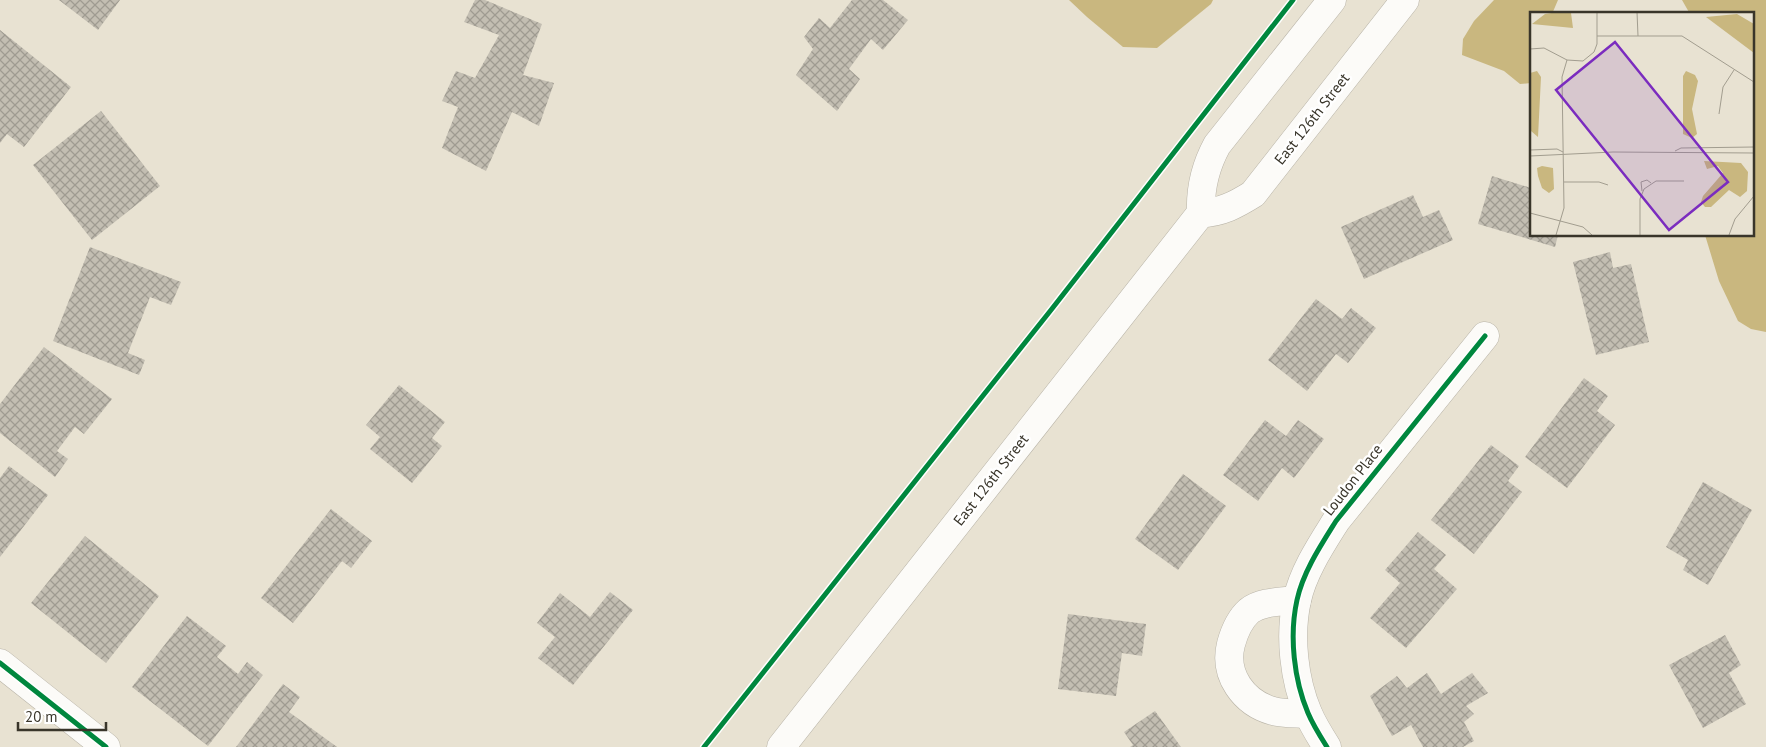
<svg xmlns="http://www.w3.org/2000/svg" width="1766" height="747" font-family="'PT Sans',sans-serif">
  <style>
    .water { fill: #c9b77f }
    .building { fill: url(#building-cross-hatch) }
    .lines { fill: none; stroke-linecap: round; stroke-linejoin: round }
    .minor-casing { stroke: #b8b3a7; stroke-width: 29 }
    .major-casing { stroke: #b8b3a7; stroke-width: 29 }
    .minor { stroke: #fcfbf8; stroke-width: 28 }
    .major { stroke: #fcfbf8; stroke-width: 28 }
    .cycleway-casing { stroke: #fff; stroke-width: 8 }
    .cycleway { stroke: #00873e; stroke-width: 5 }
    .labels { text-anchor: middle; stroke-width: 5; stroke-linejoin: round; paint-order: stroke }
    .street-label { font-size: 15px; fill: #39352a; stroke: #fff }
    .inset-road { fill: none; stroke: #a29d8f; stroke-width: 1 }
    .view { fill: #7b2cbf; fill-opacity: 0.15; stroke: #7b2cbf; stroke-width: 2.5 }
    .inset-edge { fill: none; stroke: #39352a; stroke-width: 2.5 }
  </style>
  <defs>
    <pattern id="building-cross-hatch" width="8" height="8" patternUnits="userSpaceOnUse" patternTransform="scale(1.25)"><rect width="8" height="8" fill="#c3beb2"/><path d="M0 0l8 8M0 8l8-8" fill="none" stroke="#9f9b91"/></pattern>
  </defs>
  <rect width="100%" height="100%" fill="#e8e2d2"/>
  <g class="water">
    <path d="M1069,0h144l-2,4 -54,44 -34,-1 -36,-30z"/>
    <path d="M1494,0h64l-6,14h-21v69l-11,1 -16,-13 -42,-16 1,-16 11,-18z"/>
    <path d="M1682,0h84v332l-15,-3 -13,-8 -19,-40 -14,-46h47v-221h-62z"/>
  </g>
  <g class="building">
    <path d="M59,0h61l-22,30z"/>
    <path d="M475,0h10l57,24 -19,51 31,8 -15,43 -27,-14 -26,59 -44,-23 16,-41 -16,-6 14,-30 19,7 24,-43 -35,-13z"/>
    <path d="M852,0h31l25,20 -25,30 -12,-11 -22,30 11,10 -23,32 -41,-36 17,-26 -9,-12 15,-19 11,10z"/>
    <path d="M0,30l71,57 -47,60 -17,-13 -7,9z"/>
    <path d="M101,111l59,75 -68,54 -59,-75z"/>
    <path d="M1492,176l39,12v47h27l-3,12 -77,-23z"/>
    <path d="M1413,195l10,22 16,-7 14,30 -89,39 -23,-52z"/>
    <path d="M90,247l91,35 -10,23 -21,-8 -22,56 17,7 -6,15 -86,-34z"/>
    <path d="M1610,252l3,16 18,-4 18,78 -53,13 -23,-93z"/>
    <path d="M1316,299l26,20 9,-11 25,20 -28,35 -12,-9 -29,37 -39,-31z"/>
    <path d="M44,347l68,52 -28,35 -9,-7 -18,24 11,8 -13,18 -55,-44v-29z"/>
    <path d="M1584,378l24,18 -11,15 18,14 -48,63 -42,-31z"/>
    <path d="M399,385l46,37 -13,16 10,8 -30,37 -42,-34 10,-12 -14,-12z"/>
    <path d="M1265,420l21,16 12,-16 26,19 -30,39 -12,-10 -24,33 -35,-26z"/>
    <path d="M1491,445l28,21 -11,15 14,11 -48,62 -43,-34z"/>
    <path d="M9,466l39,29 -48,62v-79z"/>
    <path d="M1183,474l43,32 -48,64 -43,-31z"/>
    <path d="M1703,482l49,28 -44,75 -25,-15 5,-10 -22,-13z"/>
    <path d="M331,509l41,32 -21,27 -9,-7 -49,62 -32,-25z"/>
    <path d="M1418,532l28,23 -12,14 23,20 -51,59 -36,-30 30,-35 -15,-13z"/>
    <path d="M85,536l74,60 -53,67 -75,-60z"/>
    <path d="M610,592l23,18 -60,75 -35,-27 17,-21 -18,-14 23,-30 30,24z"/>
    <path d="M1068,614l78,10 -4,32 -20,-3 -6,43 -58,-7z"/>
    <path d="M187,616l39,30 -9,11 21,17 9,-12 16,13 -55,71 -76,-59z"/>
    <path d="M1725,635l16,30 -12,8 17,31 -43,24 -34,-63z"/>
    <path d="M1427,673l14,21 31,-21 16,20 -22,13 8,8 -10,8 10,19 -11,6h-40l-12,-22 -19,11 -22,-40 27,-20 10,12z"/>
    <path d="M283,684l17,13 -11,15 48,35h-101z"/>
    <path d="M1155,711l26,36h-51l3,-2 -9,-13z"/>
  </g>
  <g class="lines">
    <defs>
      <g id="minor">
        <path d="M1297,600c-15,2 -35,1 -48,11 -9,8 -15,22 -18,33 -8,31 13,59 42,67 11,3 24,2 35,3"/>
        <path d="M0,663l106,84"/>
        <path d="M1327,747c-7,-11 -14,-22 -19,-34 -14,-33 -19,-77 -11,-113 6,-28 24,-55 39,-79l149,-185"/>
      </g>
      <g id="major">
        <path d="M1201,213c20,0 36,-9 52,-19l152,-194"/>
        <path d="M781,747l420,-534c-1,-24 4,-46 16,-68l115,-145"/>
      </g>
    </defs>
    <use href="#minor" class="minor-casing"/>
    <use href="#major" class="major-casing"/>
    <use href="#minor" class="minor"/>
    <use href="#major" class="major"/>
    <defs>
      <g id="cycleway">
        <path d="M0,663l106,84"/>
        <path d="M704,747l347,-437 242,-310"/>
        <path d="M1327,747c-7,-11 -14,-22 -19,-34 -14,-33 -19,-77 -11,-113 6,-28 24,-55 39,-79l149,-185"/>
      </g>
    </defs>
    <use href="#cycleway" class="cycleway-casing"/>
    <use href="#cycleway" class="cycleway"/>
  </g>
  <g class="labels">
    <g class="street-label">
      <text transform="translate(1312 119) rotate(-52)" y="5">East 126th Street</text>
      <text transform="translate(991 480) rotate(-52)" y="5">East 126th Street</text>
      <text transform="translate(1353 480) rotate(-52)" y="5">Loudon Place</text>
    </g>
  </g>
  <g transform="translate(1530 12)">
    <rect width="224" height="224" fill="#e8e2d2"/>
    <path d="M28,0l13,1 2,15 -41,-4 13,-10zM207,2l17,10v29l-48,-36zM7,59l4,6 -3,60 -7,-6 -1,-28v-30zM156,59l9,4 3,6 -6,28 5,25 -5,4 -9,-4v-58zM174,149l37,2 7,9 -1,19 -7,6 -11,-7 -18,17h-6l-4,-5 2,-6 20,-23 -5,-7 -11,3zM12,154l11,2 1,21 -5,4 -7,-5 -4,-12 -1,-8z" fill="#c9b77f"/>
    <path class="inset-road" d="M107,0l1,24M67,24h85l72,46M0,37l14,-1 23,12 16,1 11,-9 3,-8v-32M189,102l4,-27 11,-17M0,138l27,-1 6,3M145,139l6,-3 73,-1M0,144l83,-4 141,1M34,170h35l9,3M112,179l-1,-9 6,-2 4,3M0,201l53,14 9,8M26,223l8,-27 -2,-131 5,-17M110,223v-36l4,-10 12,-8h28M199,223l6,-16 19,-23"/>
    <path class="view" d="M85,30l113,140 -59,48 -113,-140z"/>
    <rect width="224" height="224" class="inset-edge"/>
  </g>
  <path d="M18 722v8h88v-8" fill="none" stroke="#39352a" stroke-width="2.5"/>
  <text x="25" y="722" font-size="15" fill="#39352a" stroke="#ffffff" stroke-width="4" paint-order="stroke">20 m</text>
</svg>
